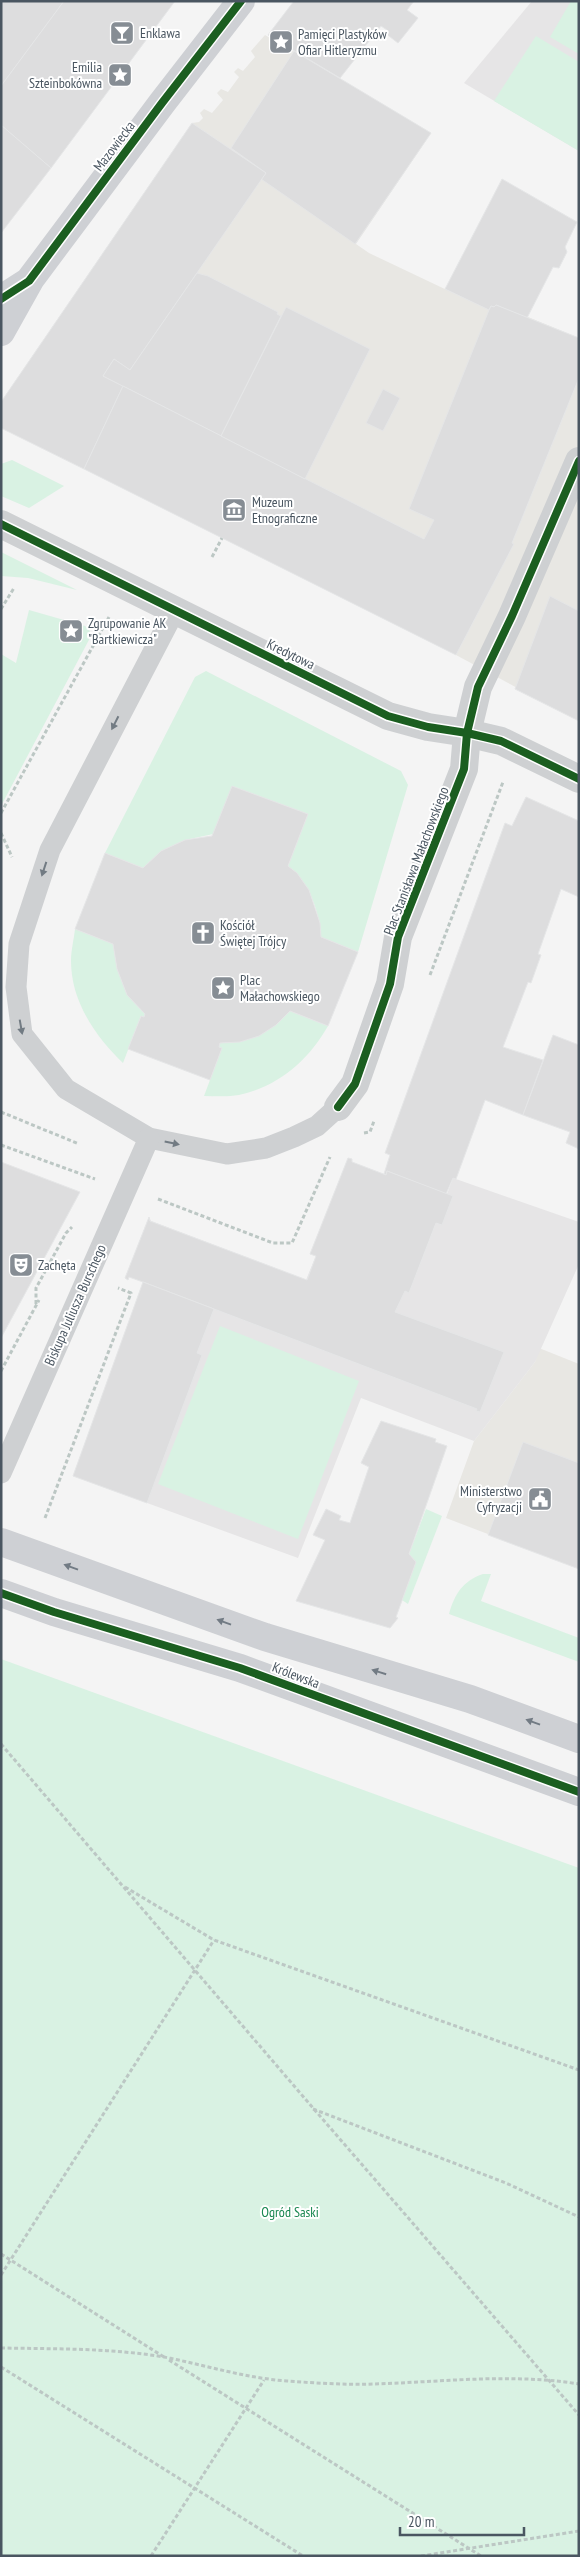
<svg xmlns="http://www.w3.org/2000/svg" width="580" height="2557" font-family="'PT Sans Narrow',sans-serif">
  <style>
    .commercial { fill: #e8e7e3 }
    .education { fill: #e6e5e6 }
    .green { fill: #d9f2e3 }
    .building { fill: #ddddde; stroke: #e5e6e7 }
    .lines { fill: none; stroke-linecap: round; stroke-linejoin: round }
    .path { stroke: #bcc7c4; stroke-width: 3; stroke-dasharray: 4 2.5; stroke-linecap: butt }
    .lane { stroke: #ced0d2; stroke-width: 21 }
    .street { stroke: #ced0d2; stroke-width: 28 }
    .secondary { stroke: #ced0d4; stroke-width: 28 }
    .cycleway-casing { stroke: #fff; stroke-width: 11 }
    .cycleway { stroke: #1b5e20; stroke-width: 8 }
    .oneway { fill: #727b83 }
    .oneway2 { fill: #727b84 }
    .labels { text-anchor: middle; stroke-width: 4; stroke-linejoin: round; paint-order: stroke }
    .poi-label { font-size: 14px; fill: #4a5661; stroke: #fff; text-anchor: start }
    .street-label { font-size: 14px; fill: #4a5661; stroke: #fff }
    .park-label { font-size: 14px; fill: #17864f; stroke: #fff }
  </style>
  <rect width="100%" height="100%" fill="#f4f4f4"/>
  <g class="commercial">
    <path d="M265,35l166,98 -75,111 13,9 120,57 39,7 51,21v383l-123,-66 -372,-186 -83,-67 191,-279 7,-1 4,-4 -3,-5 4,-4 8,4 11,-13 -6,-7 4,-4 7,3 11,-15 -5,-5 4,-4 5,3 12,-14 -4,-6z"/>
    <path d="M539,1348l40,16v205l-133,-51 28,-77 61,-79z"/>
  </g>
  <g class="education">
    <path d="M532,1h47v150l-115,-68z"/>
    <path d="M348,1158l4,1v3l34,13 61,19 6,-16 126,44v42l-44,98 -61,79 -113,-43 -63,160 -225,-82 70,-194 -14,-5 -1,3 -3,-2 24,-61 2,4 155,59 10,-24 -6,-2z"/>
  </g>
  <g class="green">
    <path d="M571,1h8v53l-29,-17z"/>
    <path d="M536,36l43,26v89l-85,-50z"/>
    <path d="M12,460l52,26 -35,22 -28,-12v-32z"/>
    <path d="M1,552l76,38 -49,-12 -27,-2z"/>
    <path d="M29,610l56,16 4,3 2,7 -90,170v-152l15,9z"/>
    <path d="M206,671l195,100 7,14 -50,167 -37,-15c-2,-27 -11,-53 -33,-71l20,-52 -123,26 -24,11 -18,17 -38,-15 90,-176z"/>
    <path d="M75,929l38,15 4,25 10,26 18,19 -1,3 -3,-1 -18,47c-28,-27 -52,-62 -52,-102 0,-11 3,-22 4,-32z"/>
    <path d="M290,1011l38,15c-20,35 -49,60 -89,69 -11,2 -24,1 -35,1l18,-48 -3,-1 1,-4c30,-2 49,-11 70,-32z"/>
    <path d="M220,1326l139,55 -61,158 -140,-55z"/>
    <path d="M426,1509l16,7 -34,88 -6,-4 14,-38 -7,-8z"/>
    <path d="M483,1574h8l-10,27 98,37v24l-130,-48c6,-21 14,-33 34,-40z"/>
    <path d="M1,1659l578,209v688h-578z"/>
  </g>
  <g class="building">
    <path d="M1,1h63l-63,85z"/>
    <path d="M64,1h111l-124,167 -50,-43v-39z"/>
    <path d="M294,1h120l-7,9 11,8 -20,25 -13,-10 2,-3 -6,-4 -41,52 -72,-43z"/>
    <path d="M294,51l137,82 -76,111 -94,-65 5,-6 -35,-25z"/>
    <path d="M192,123l74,50 -136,197 -16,-11 -11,17 20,10 -39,83 -83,-41v-26z"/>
    <path d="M1,125l50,43 -50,65z"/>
    <path d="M502,179l75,43 -12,25 2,5 -8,16 -6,-1 -26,51 -31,-13 -2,2 -3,-1 -2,4 -44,-21z"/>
    <path d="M197,273l11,3 70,36 -1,2 4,2 -60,120 -118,-60 11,-17 16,11z"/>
    <path d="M496,305l83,33v40l-67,165 2,1 -58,111 -372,-186 39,-83 301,153 10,-19 -25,-11 80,-199 2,-4 3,1z"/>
    <path d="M286,307l84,42 -65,130 -84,-43z"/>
    <path d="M383,389l17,9 -17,33 -17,-8z"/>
    <path d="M550,596l29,15v110l-64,-32z"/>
    <path d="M232,786l76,28 -20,52 9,7 12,17 11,33 1,14 37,15 -30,74 -38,-15 -14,14 -17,11 -19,6 -20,1 -1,4 3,1 -12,32 -82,-31 13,-33 3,1 1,-3 -18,-19 -10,-26 -4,-25 -38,-15 30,-76 38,15 18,-17 24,-11 27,-4z"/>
    <path d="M526,797l53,24v76l-18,-8 -23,65 3,1 -10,28 -3,-1 -25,65 40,13 -20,55 -38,-15 -29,79 -3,-1 -7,16 -59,-23 -1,4 -2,-1 6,-19 -5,-2 120,-330 7,3z"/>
    <path d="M553,1035l26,10v104l-13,-6 4,-11 -47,-17z"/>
    <path d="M348,1158l4,1v3l34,13 1,-4 66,25 -11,29 -6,-2 -27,70 -4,-2 -10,21 109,40 -24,60 -4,-1 1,-2 -334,-127 -14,-5 -1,3 -3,-2 24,-61 1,4 157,59 9,-24 -6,-2z"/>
    <path d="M1,1162l79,30 -79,146z"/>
    <path d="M143,1282l71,27 -17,44 5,2 -55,148 -74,-27z"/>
    <path d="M381,1421l55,18 -1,3 12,4 -38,108 7,8 -20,55 2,1 -8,10 -94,-27 29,-61 -12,-5 13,-26 15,7 -2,4 11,3 19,-56 -8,-4z"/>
    <path d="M523,1442l56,21v106l-91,-34z"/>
  </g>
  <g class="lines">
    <g class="path">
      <path d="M212,557l10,-19"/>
      <path d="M1,609l13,-21"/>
      <path d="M1,813l108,-196"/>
      <path d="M1,833l11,24"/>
      <path d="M430,975l73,-193"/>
      <path d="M1,1112l78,32"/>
      <path d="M364,1133l6,-1 4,-11"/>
      <path d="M1,1145l94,34"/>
      <path d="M158,1199l115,44h19l38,-86"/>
      <path d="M36,1304v-16l30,-55 6,-6"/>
      <path d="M1,1371l38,-71"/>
      <path d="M45,1518l86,-225 -13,-5"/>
      <path d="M1,1744l312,364 266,307"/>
      <path d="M125,1887l89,53 365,130"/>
      <path d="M313,2109l193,74 73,34"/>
      <path d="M1,2254l163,103"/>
      <path d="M1,2275l213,-335"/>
      <path d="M1,2348c55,1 109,0 163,9 41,8 81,21 123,24 29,2 58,4 87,3 68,-2 137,-11 205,0"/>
      <path d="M169,2360l312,196"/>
      <path d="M1,2367l302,189"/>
      <path d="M151,2556l113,-176"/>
      <path d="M421,2556l158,-25"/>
    </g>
    <g class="lane">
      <path d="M175,610l-125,240 -31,94 -3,43 6,47 44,55 83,49 78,16 39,-6 28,-11 23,-11 21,-19"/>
      <path d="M1,1473l148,-335"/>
    </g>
    <g class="street">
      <path d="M1,524l387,192 40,11 39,6 34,8 78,38"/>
      <path d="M338,1107l17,-23 35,-100 8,-47 66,-168 3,-36 11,-46 34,-71 67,-155"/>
    </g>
    <g class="secondary">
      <path d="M1,299l28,-18 133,-178 79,-102"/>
      <path d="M1,332l28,-50"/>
      <path d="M1,1542l264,95 205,62 109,40"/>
      <path d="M1,1593l53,19 186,56 339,124"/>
    </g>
    <defs>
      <g id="cycleway">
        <path d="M1,299l28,-18 133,-178 79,-102"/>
        <path d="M1,524l387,192 40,11 39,6 34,8 78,38"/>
        <path d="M338,1107l17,-23 35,-100 8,-47 66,-168 3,-36 11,-46 34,-71 67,-155"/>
        <path d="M1,1593l53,19 186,56 339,124"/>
      </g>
    </defs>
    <use href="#cycleway" class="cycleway-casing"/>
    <use href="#cycleway" class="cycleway"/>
  </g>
  <defs><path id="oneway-solid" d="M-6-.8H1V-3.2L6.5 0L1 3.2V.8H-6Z" transform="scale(1.25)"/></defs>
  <g class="oneway">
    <use href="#oneway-solid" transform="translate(115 723) rotate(117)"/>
    <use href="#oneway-solid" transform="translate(44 869) rotate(108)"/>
    <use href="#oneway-solid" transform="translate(21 1027) rotate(80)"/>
    <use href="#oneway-solid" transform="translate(172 1143) rotate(12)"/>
  </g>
  <g class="oneway2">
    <use href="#oneway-solid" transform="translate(71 1567) rotate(-160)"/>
    <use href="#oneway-solid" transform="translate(224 1622) rotate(-160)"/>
    <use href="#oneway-solid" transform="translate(379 1672) rotate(-163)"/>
    <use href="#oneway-solid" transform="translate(533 1722) rotate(-160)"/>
  </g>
  <defs>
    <symbol id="bar-square" viewBox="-11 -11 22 22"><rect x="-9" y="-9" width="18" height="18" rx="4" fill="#868d94" stroke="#fff"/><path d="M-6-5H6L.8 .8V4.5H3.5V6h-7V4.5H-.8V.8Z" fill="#fff"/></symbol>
    <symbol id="sight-square" viewBox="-11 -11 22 22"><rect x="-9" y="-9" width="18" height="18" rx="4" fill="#868d94" stroke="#fff"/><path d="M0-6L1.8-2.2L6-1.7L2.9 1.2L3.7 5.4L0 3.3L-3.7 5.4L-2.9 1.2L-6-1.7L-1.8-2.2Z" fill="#fff"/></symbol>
    <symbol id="museum-square" viewBox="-11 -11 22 22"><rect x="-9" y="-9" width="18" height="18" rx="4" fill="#868d94" stroke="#fff"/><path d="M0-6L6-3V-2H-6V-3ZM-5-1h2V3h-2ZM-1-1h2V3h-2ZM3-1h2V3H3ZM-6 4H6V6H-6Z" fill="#fff"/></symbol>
    <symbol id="church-square" viewBox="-11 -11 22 22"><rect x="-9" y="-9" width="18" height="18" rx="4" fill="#868d94" stroke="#fff"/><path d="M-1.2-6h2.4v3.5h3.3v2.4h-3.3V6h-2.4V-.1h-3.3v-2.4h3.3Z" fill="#fff"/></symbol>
    <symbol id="theatre-square" viewBox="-11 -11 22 22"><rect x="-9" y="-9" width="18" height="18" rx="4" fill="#868d94" stroke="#fff"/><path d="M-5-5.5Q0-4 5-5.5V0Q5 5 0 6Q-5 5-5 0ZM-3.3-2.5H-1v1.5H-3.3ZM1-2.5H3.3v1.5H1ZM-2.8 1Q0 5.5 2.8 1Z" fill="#fff"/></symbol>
    <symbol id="civic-square" viewBox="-11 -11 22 22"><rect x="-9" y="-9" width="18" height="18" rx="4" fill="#868d94" stroke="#fff"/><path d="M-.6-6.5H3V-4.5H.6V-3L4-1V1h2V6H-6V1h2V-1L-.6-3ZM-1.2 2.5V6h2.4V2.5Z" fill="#fff"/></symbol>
  </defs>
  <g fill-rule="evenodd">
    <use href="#bar-square" x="108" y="19" width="28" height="28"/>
    <use href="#sight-square" x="267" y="28" width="28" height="28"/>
    <use href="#sight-square" x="106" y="61" width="28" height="28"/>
    <use href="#museum-square" x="220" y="496" width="28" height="28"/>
    <use href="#sight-square" x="57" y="617" width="28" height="28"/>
    <use href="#church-square" x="189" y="919" width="28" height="28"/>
    <use href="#sight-square" x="209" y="974" width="28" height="28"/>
    <use href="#theatre-square" x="7" y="1251" width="28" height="28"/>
    <use href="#civic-square" x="526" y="1485" width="28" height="28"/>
  </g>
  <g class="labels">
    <g class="poi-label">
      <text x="140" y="38">Enklawa</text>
      <text x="298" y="39">Pamięci Plastyków<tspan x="298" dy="16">Ofiar Hitleryzmu</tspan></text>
      <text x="102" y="72" text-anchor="end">Emilia<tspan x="102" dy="16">Szteinbokówna</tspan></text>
      <text x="252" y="507">Muzeum<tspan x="252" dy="16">Etnograficzne</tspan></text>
      <text x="88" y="628">Zgrupowanie AK<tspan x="88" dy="16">"Bartkiewicza"</tspan></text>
      <text x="220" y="930">Kościół<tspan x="220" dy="16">Świętej Trójcy</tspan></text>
      <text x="240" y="985">Plac<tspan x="240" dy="16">Małachowskiego</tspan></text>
      <text x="38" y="1270">Zachęta</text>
      <text x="522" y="1496" text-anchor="end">Ministerstwo<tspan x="522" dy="16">Cyfryzacji</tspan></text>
    </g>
    <g class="street-label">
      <text transform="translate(114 146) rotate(-53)" y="5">Mazowiecka</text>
      <text transform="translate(291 654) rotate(26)" y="5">Kredytowa</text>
      <text transform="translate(416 861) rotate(-69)" y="5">Plac Stanisława Małachowskiego</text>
      <text transform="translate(75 1305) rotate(-66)" y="5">Biskupa Juliusza Burschego</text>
      <text transform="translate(296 1675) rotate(21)" y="5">Królewska</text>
    </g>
    <g class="park-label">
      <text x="290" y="2217">Ogród Saski</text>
    </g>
  </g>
  <rect width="580" height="2557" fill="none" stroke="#4a5661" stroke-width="5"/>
  <path d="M400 2527v8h124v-8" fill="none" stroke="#4a5661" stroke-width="2.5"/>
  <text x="408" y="2527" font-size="15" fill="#4a5661" stroke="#ffffff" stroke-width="4" paint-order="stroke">20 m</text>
</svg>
